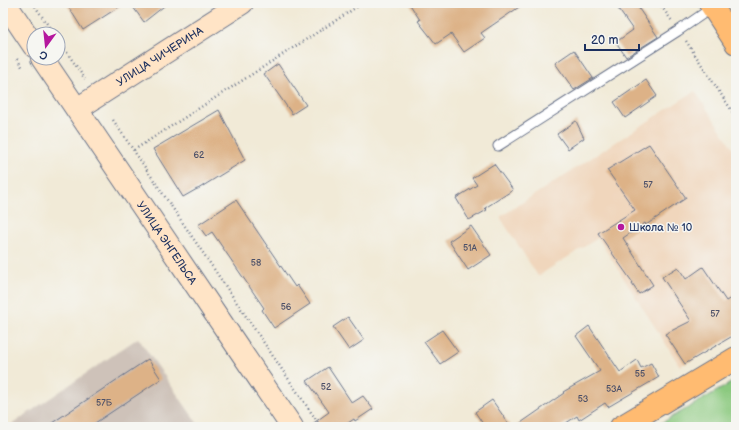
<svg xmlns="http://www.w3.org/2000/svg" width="739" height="430" font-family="'Balsamiq Sans',sans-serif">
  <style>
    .built { fill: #f0d6bc }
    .industrial { fill: #cec2b9 }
    .green { fill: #8bc97f; stroke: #537c6e }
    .building { fill: #ddb287 }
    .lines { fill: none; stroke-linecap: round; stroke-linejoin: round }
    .lane-casing { stroke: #667088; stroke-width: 11 }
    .secondary-casing { stroke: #667088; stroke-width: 24 }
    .primary-casing { stroke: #667088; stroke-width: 24 }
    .path { stroke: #667088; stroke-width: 2.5; stroke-dasharray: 1 3; stroke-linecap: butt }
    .lane { stroke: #fff; stroke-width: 9 }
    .secondary { stroke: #ffe4c6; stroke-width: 22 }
    .primary { stroke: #ffbb71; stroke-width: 22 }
    .poi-dot { fill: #b5179e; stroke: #f6f6f2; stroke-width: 1.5 }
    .labels { text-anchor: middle; stroke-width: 3; stroke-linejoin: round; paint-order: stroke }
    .number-label { font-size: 9px; fill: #4c5068 }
    .street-label { font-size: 11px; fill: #1b2f5e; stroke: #f6f6f2 }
    .poi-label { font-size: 11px; fill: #1b2f5e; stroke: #f6f6f2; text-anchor: start }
  </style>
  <rect width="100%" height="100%" fill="#f6f6f2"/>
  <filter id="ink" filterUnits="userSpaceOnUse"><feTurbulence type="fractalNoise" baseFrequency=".025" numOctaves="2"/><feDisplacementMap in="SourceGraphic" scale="8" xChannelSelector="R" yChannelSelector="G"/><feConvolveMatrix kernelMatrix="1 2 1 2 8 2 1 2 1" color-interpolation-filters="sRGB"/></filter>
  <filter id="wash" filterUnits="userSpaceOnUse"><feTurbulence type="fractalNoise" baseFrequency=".012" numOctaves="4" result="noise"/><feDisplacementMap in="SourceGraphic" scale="16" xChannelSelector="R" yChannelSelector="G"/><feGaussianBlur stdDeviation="0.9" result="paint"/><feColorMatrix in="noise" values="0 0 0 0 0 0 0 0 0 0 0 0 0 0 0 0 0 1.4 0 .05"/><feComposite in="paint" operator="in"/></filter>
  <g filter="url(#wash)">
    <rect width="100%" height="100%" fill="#f1ead7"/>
    <path class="built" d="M695,91l41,62v177l-56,36 -82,-128 -60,38 -38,-59z"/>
    <path class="industrial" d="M138,338l62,89h-192z"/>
    <path class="green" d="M736,380v47h-81z"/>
    <g id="blocks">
      <g class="building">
        <path d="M66,3h59l-42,27z"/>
        <path d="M130,3h38l-24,19z"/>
        <path d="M409,3h116l-44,30 4,5 -21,14 -13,-18 -15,10 -18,-23 2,-1z"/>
        <path d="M614,3h21l23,34 -32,20 -10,-15 17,-12z"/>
        <path d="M574,50l19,28 -19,12 -19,-27z"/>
        <path d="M278,64l28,41 -14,9 -28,-40z"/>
        <path d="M646,80l11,16 -32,22 -11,-16z"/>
        <path d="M219,110l26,50 -47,29h-1l-14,8 -30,-48z"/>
        <path d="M576,121l8,17 -16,11 -11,-15z"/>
        <path d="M649,144l37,54 -40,27 -1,-2 -22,15 30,47 -14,9 -7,-10 1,-1 -35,-50 37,-23 -28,-40z"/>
        <path d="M494,164l19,26 -28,18 2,2 -18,10 -13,-22 21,-13 -5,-7z"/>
        <path d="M236,200l59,87 2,-2 13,19 -36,24 -12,-18 2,-2 -52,-76 -6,4 -8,-11z"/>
        <path d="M471,226l20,29 -23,15 -19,-29z"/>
        <path d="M678,267l8,12 17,-12 23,34 10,-6v39l-51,30 -20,-30 26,-13 -29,-44z"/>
        <path d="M348,317l16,23 -15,10 -16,-23z"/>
        <path d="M589,326l31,46 17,-12 4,8 10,-5 8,14 -51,30 -3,-4 -26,17 -2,-4 -17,11h-45l49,-34 -1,-1 37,-21 -24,-35z"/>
        <path d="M442,330l16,22 -18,12 -16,-22z"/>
        <path d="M148,359l13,20 -72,48h-43z"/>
        <path d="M328,367l24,36 11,-7 10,13 -18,12 -1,-2 -12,8h-34l21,-15 -22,-31z"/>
        <path d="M492,400l19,27h-26l-10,-15z"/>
      </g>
    </g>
  </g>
  <g filter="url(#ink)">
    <use href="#blocks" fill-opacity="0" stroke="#667088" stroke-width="1"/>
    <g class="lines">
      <defs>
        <path id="lane" d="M498,146l180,-115 35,-24"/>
        <g id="secondary">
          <path d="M5,3l29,43"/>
          <path id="s1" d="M42,58c84,123 166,246 250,369"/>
          <path id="s2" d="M77,109l165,-106"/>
        </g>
        <g id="primary">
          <path d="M710,3l26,40"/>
          <path d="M621,427l115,-69"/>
        </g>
      </defs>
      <use href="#lane" class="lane-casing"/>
      <use href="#secondary" class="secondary-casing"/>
      <use href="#primary" class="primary-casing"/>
      <g class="path">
        <path d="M33,3l21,31"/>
        <path d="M659,3l13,18"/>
        <path d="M58,39l27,40"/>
        <path d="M686,41l50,76"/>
        <path d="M17,59l6,9"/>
        <path d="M113,120l208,307"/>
        <path d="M134,150l229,-147"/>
      </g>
      <use href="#lane" class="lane"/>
      <use href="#secondary" class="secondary"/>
      <use href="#primary" class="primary"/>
    </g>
  </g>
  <circle class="poi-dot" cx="621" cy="227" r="4"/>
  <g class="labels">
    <g class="number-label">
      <text x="199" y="158">62</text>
      <text x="648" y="188">57</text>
      <text x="470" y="251">51А</text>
      <text x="256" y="266">58</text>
      <text x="286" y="310">56</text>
      <text x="715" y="317">57</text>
      <text x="640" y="377">55</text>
      <text x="326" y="390">52</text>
      <text x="614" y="392">53А</text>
      <text x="583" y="402">53</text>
      <text x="104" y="406">57Б</text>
    </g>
    <g class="street-label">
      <text dy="4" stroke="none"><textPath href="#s2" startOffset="98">УЛИЦА ЧИЧЕРИНА</textPath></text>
      <text dy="4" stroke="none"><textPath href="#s1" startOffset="223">УЛИЦА ЭНГЕЛЬСА</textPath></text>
    </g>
    <g class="poi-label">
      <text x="629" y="231">Школа № 10</text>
    </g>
  </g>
  <rect width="739" height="430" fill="none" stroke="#f6f6f2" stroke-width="16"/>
  <g transform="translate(46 46) rotate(195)"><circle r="19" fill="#f6f6f2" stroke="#9ea6b7"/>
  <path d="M0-3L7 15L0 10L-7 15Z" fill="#b5179e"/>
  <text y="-6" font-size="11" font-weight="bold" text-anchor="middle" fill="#1b2f5e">С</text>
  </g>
  <path d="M585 44v6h54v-6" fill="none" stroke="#1b2f5e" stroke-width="2"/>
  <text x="591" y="44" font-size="12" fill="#1b2f5e" stroke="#f6f6f2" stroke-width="3" paint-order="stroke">20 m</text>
</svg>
